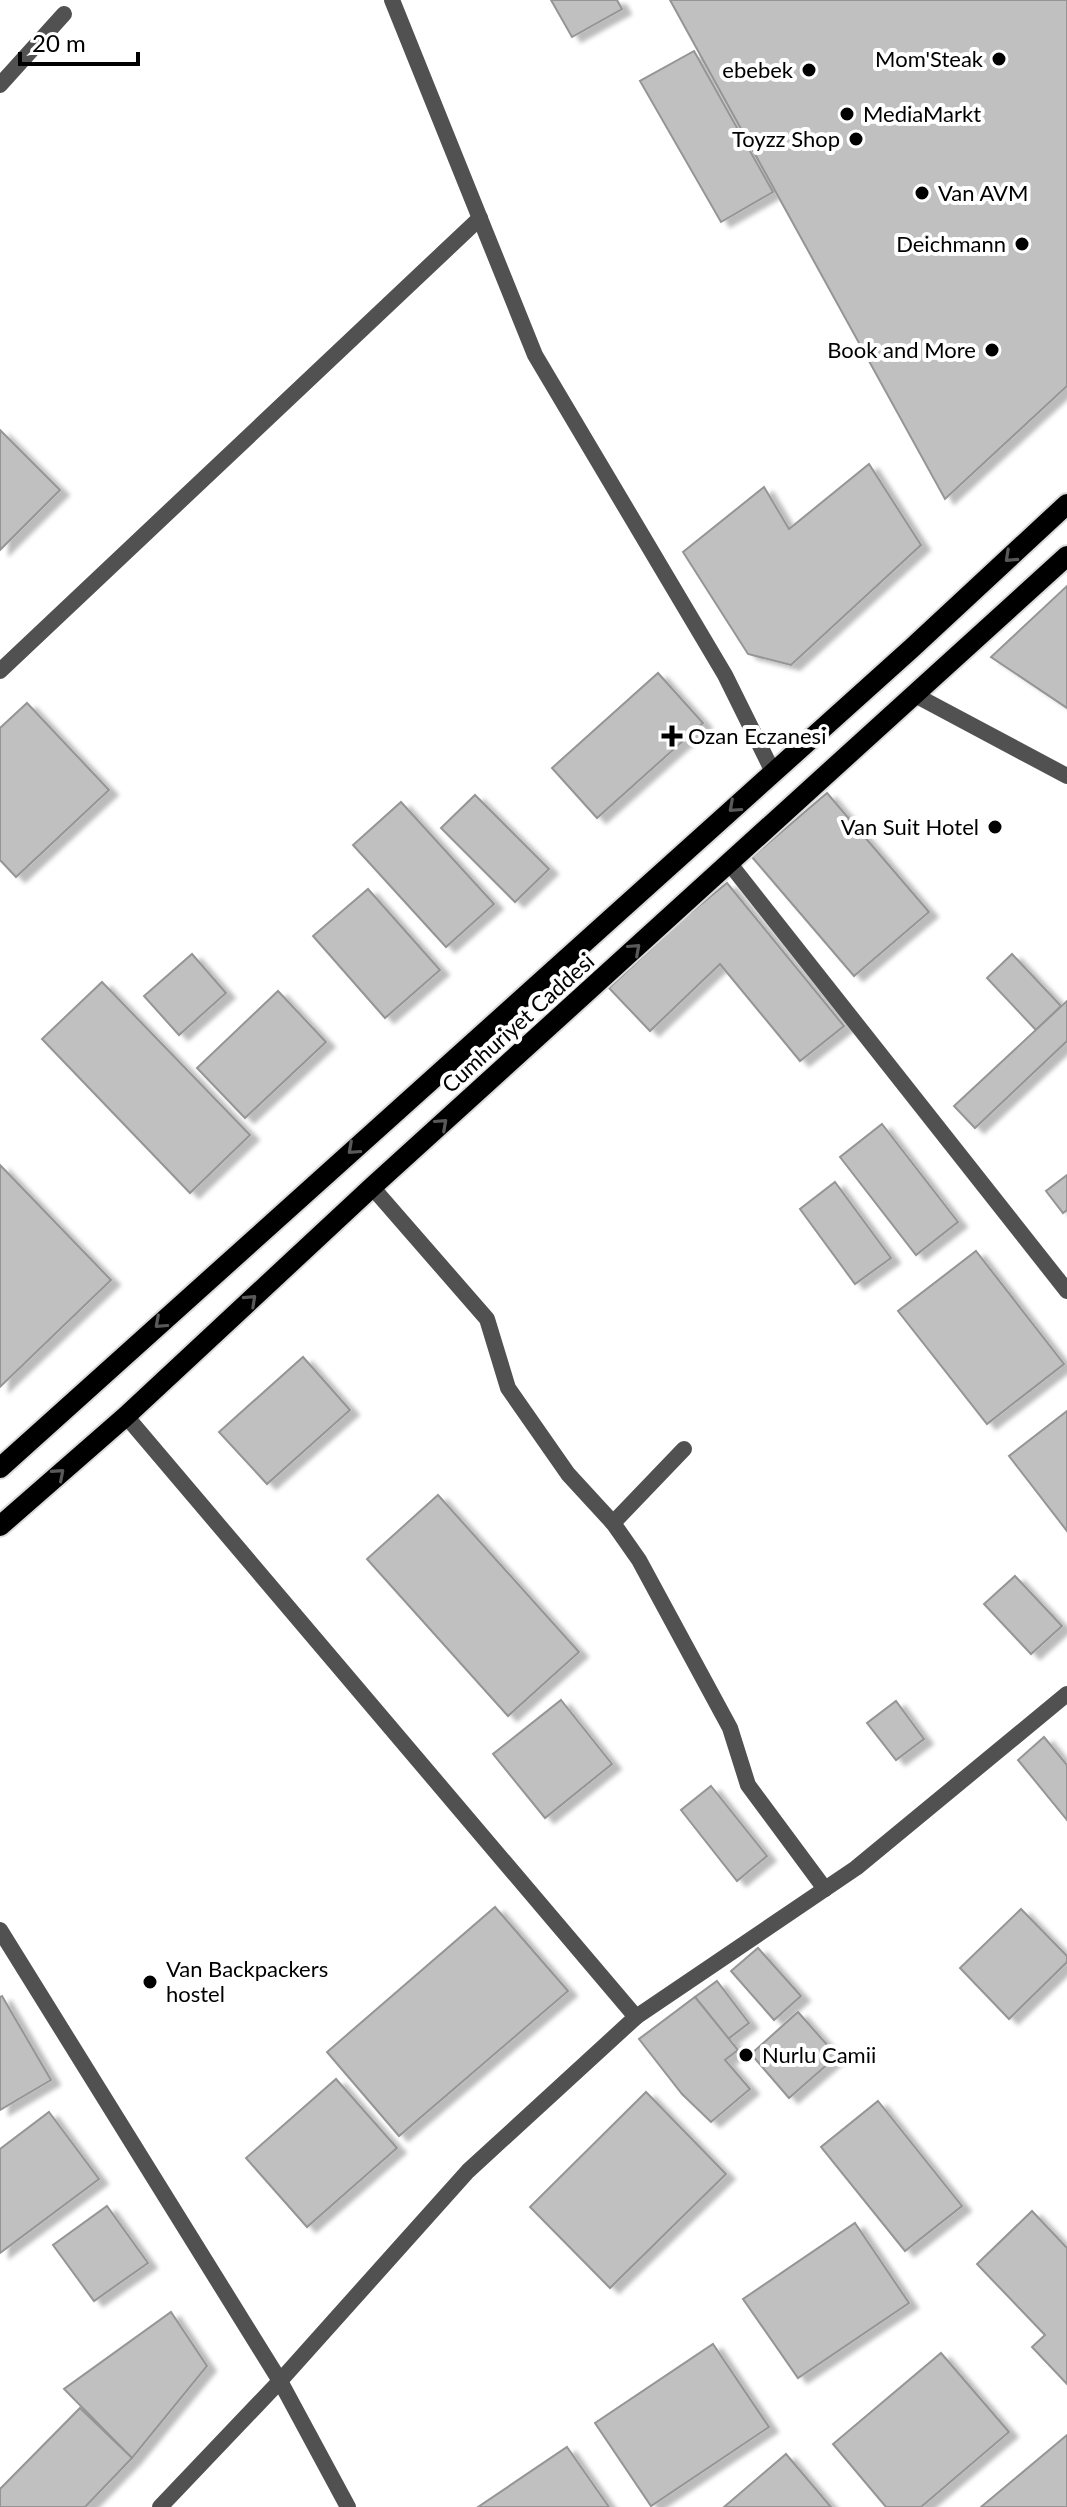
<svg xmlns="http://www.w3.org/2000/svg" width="1067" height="2507" font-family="Lato,sans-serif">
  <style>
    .building { fill: #c0c0c0; stroke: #959595; stroke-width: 2; filter: url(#shadow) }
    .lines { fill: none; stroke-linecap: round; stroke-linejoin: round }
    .primary-casing { stroke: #dbdbdb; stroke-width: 24 }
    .service { stroke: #515151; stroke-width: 16 }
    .minor { stroke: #515151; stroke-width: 16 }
    .primary { stroke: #000; stroke-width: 20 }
    .oneway { stroke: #595959 }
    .poi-dot { fill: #000; stroke: #fff; stroke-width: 3 }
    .labels { text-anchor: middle; stroke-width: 8; stroke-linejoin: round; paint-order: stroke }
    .poi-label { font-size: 22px; fill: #000; stroke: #fff; text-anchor: end }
    .street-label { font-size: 22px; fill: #000; stroke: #fff }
  </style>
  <defs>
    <filter id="shadow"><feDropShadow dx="9" dy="5" stdDeviation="2" flood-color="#0004"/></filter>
  </defs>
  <rect width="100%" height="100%" fill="#fff"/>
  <g class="building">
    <path d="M551,0h66l5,9 -50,28z"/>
    <path d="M670,0h397v386l-122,113z"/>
    <path d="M694,51l79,141 -52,30 -81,-141z"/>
    <path d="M0,430l60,60 -60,60z"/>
    <path d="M869,464l52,81 -130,120 -43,-11 -65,-102 81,-65 25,42z"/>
    <path d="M1067,586v122l-76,-51z"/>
    <path d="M658,673l45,50 -106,95 -45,-50z"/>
    <path d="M27,703l82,87 -93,87 -16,-17v-132z"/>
    <path d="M827,793l102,119 -75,64 -102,-119z"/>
    <path d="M475,795l74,74 -34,33 -74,-74z"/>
    <path d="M401,802l93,102 -48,43 -93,-102z"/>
    <path d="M727,883l117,143 -44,35 -80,-97 -70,67 -41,-43 74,-69z"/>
    <path d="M368,889l72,81 -55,48 -72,-82z"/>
    <path d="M192,954l34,39 -47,42 -35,-39z"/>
    <path d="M1012,954l49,52 -25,24 -49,-52z"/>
    <path d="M102,982l148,153 -60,58 -148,-154z"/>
    <path d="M278,991l48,51 -81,76 -48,-50z"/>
    <path d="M1067,1001v40l-92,87 -21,-22z"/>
    <path d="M882,1124l76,98 -42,33 -76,-98z"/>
    <path d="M0,1165l111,115 -111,107z"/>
    <path d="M1067,1175v35l-4,3 -17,-22z"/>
    <path d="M835,1182l56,76 -36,26 -55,-75z"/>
    <path d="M976,1251l88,113 -77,60 -89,-113z"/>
    <path d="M303,1357l47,53 -83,74 -48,-52z"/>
    <path d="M1067,1411v120l-58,-75z"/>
    <path d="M438,1495l141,157 -71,64 -141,-157z"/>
    <path d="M1015,1576l47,50 -31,28 -47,-50z"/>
    <path d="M561,1700l51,64 -67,54 -52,-64z"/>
    <path d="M896,1701l28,38 -28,21 -29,-37z"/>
    <path d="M1044,1737l23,28v55l-49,-60z"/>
    <path d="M711,1786l56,70 -30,25 -56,-71z"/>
    <path d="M495,1907l73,84 -169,145 -72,-84z"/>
    <path d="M1021,1909l46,47v6l-58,57 -49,-51z"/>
    <path d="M758,1948l43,48 -27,24 -43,-49z"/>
    <path d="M717,1981l32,42 -21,16 -33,-42z"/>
    <path d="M2,1996l49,84 -51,30v-113z"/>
    <path d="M695,1997l43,53 -13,10 25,29 -39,33 -29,-28 -43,-55z"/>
    <path d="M798,2012l39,44 -48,42 -38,-44z"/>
    <path d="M336,2079l61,69 -90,79 -61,-69z"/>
    <path d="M646,2092l80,82 -116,114 -80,-81z"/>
    <path d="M878,2101l84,105 -57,45 -84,-104z"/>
    <path d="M49,2112l50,67 -99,74v-104z"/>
    <path d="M107,2206l41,57 -54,38 -41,-56z"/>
    <path d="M1032,2211l35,37v136l-35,-37 13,-12 -68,-71z"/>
    <path d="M855,2223l54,80 -111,75 -55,-79z"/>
    <path d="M171,2312l36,54 -75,92 -68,-69z"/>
    <path d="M713,2344l56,83 -118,79 -56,-83z"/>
    <path d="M941,2353l68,79 -88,75h-35l-53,-63z"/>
    <path d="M80,2408l52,50 -47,49h-85v-18z"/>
    <path d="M1067,2435v72h-86z"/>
    <path d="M567,2447l42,60h-131z"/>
    <path d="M786,2454l45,53h-107z"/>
  </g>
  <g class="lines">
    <defs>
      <g id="primary">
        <path d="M0,1468l912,-820 155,-144"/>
        <path d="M0,1526l126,-110 246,-229 695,-631"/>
      </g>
    </defs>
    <use href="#primary" class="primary-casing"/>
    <g class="service">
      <path d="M0,671l480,-453"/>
      <path d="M613,1523l71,-74"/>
    </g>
    <g class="minor">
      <path d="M392,0l143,355 190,320 48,97"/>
      <path d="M0,85l64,-71"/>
      <path d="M915,695l152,81"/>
      <path d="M730,864l337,427"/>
      <path d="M372,1187l115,132 21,69 60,86 45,49 26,37 91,168 18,57 77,104"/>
      <path d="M126,1416l510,601"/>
      <path d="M0,1930l280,451 68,126"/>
      <path d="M160,2507l120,-126 188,-210 168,-154 220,-149 211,-174"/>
    </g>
    <use href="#primary" class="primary"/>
  </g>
  <defs><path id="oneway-chevron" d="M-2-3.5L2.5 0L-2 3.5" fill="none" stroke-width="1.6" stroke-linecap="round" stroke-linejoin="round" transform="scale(2)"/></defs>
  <g class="oneway">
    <use href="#oneway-chevron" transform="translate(1010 557) rotate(137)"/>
    <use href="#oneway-chevron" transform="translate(734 807) rotate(138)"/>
    <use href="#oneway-chevron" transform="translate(635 949) rotate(-42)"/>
    <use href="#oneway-chevron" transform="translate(442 1124) rotate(-42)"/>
    <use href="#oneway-chevron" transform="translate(353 1149) rotate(138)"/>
    <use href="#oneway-chevron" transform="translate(251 1300) rotate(-43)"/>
    <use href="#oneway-chevron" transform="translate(160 1323) rotate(138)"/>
    <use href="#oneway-chevron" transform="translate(59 1474) rotate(-41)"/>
  </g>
  <g class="poi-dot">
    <circle cx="999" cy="59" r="8"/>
    <circle cx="809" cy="70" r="8"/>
    <circle cx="847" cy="114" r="8"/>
    <circle cx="856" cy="139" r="8"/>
    <circle cx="922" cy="193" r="8"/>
    <circle cx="1022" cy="244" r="8"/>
    <circle cx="992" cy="350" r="8"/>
    <path d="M668 724h8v8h8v8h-8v8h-8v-8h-8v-8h8z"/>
    <circle cx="995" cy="827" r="8"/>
    <circle cx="150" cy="1982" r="8"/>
    <circle cx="746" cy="2055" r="8"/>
  </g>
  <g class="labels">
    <g class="poi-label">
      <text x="983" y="67">Mom'Steak</text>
      <text x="793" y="78">ebebek</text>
      <text x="863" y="122" text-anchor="start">MediaMarkt</text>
      <text x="840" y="147">Toyzz Shop</text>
      <text x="938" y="201" text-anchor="start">Van AVM</text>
      <text x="1006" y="252">Deichmann</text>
      <text x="976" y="358">Book and More</text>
      <text x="688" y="744" text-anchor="start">Ozan Eczanesi</text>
      <text x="979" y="835">Van Suit Hotel</text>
      <text x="166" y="1977" text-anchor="start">Van Backpackers<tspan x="166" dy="25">hostel</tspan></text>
      <text x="762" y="2063" text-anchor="start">Nurlu Camii</text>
    </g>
    <g class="street-label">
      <text transform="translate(518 1023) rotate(-42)" y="8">Cumhuriyet Caddesi</text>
    </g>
  </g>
  <path d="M20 52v12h118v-12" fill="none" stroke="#000000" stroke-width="4"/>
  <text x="32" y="52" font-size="24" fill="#000000" stroke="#ffffff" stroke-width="6" paint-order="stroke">20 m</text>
</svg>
